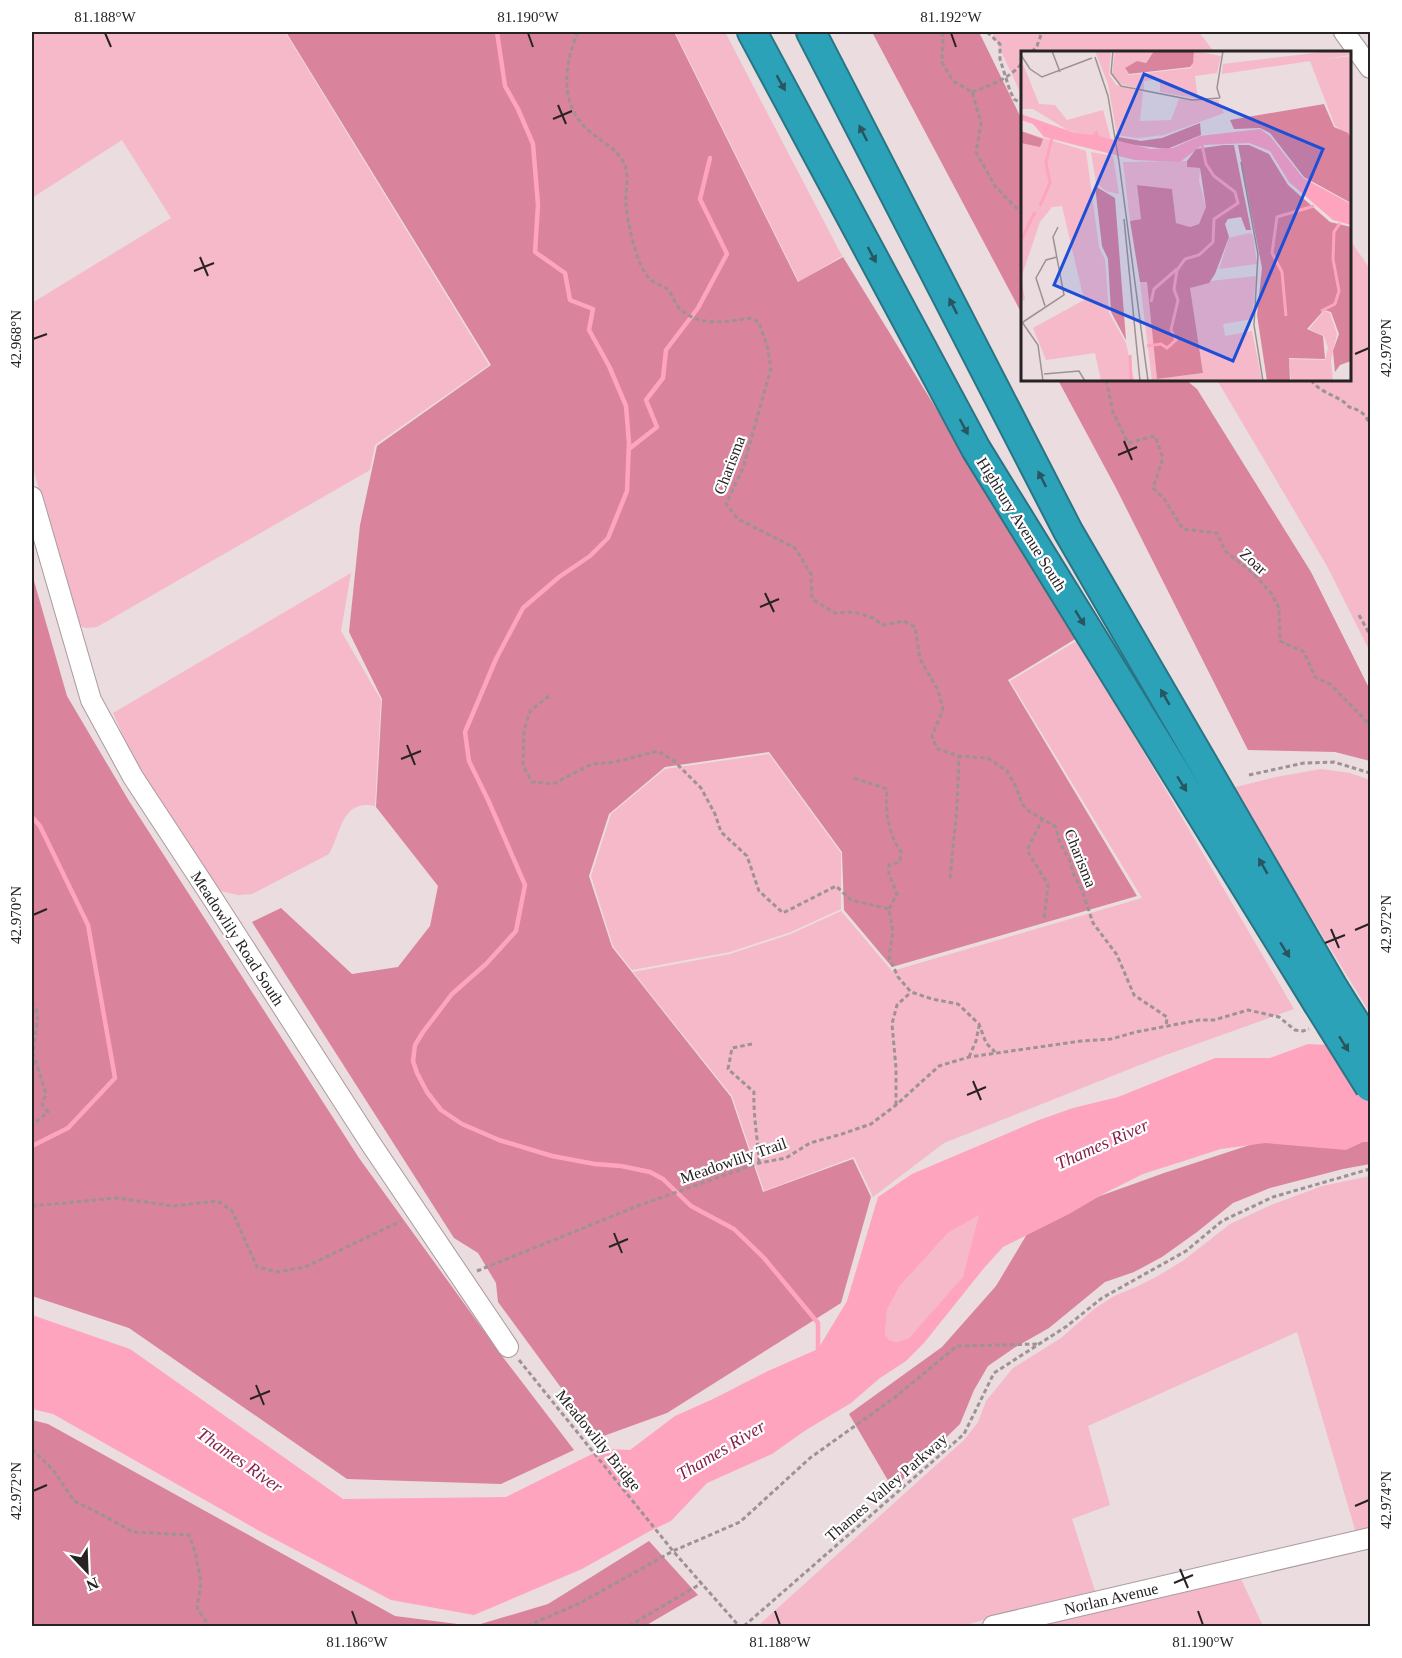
<svg xmlns="http://www.w3.org/2000/svg" width="1402" height="1658" font-family="'Times New Roman',serif">
  <style>
    .green { fill: #f5b9ca }
    .forest { fill: #da839d }
    .water { fill: #ffa4bf; fill-rule: evenodd }
    .lines { fill: none; stroke-linecap: round; stroke-linejoin: round }
    .stream { stroke: #ffa4bf; stroke-width: 4.5 }
    .minor-casing { stroke: #a89b9e; stroke-width: 22 }
    .highway-casing { stroke: #2a7584; stroke-width: 32 }
    .path { stroke: #9d9295; stroke-width: 3; stroke-dasharray: 4.5 3; stroke-linecap: butt }
    .minor { stroke: #fff; stroke-width: 20 }
    .highway { stroke: #2ba2b8; stroke-width: 28 }
    .highway-bridge-casing { stroke: #2a7584; stroke-width: 32; stroke-linecap: butt }
    .highway-bridge { stroke: #2ba2b8; stroke-width: 28 }
    .oneway { fill: #29555f }
    .ticks { fill: none; stroke: #272223; stroke-width: 2 }
    .labels { text-anchor: middle; stroke-width: 4.5; stroke-linejoin: round; paint-order: stroke }
    .street-label { font-size: 16px; fill: #272223; stroke: #fff }
    .water-label { font-size: 18px; font-style: italic; fill: #87204a; stroke: #fff }
    .inset-river { fill: none; stroke: #ffa4bf; stroke-width: 3 }
    .inset-road { fill: none; stroke: #9c9294; stroke-width: 1.5 }
    .view { fill: #1d4ed8; fill-opacity: 0.15; stroke: #1d4ed8; stroke-width: 3 }
    .inset-edge { fill: none; stroke: #272223; stroke-width: 3 }
    .neatline { fill: none; stroke: #272223; stroke-width: 2 }
    .ticks-label { font-size: 15px; text-anchor: middle; fill: #272223 }
  </style>
  <rect width="100%" height="100%" fill="#eadcdf"/>
  <g class="green">
    <path d="M32,32h253l204,333 -114,80 -5,25 -273,157 -12,1 -7,-3 -46,-160v-162l139,-85 -49,-78 -90,58z"/>
    <path d="M675,32h50l117,224 -43,26z"/>
    <path d="M992,32h207l15,20h-192v44z"/>
    <path d="M1350,240l20,29v383l-43,-86 -110,-186h133z"/>
    <path d="M351,573l-10,58 40,69 -6,106c-34,-7 -34,28 -46,48l-77,40 -14,1 -18,-4 -85,-128 -22,-50z"/>
    <path d="M1078,640l216,369 -134,48 -216,86 -71,54 -19,-40 -90,34 -32,-95 -99,-124 97,-18 61,-20 50,-23 51,60 250,-73 -132,-217z"/>
    <path d="M769,754l72,99v56l-50,23 -61,20 -98,18 -19,-24 -22,-70 20,-62 54,-45z"/>
    <path d="M1321,769l29,4 20,7v233l-138,-225 44,-11z"/>
    <path d="M1370,1176v353l-14,4 -59,-201 -209,94 22,79 -38,14 23,72 -65,16 -68,19h-202v-2l204,-184 14,-18 8,-21 27,-33 48,-30 33,-29 20,-13 22,-9 22,-11 26,-16 46,-36 39,-18 53,-20z"/>
    <path d="M980,1214l-16,63 -55,61 -12,4 -8,-2 -4,-5 2,-25 12,-23 49,-54z"/>
    <path d="M1241,1579l22,47h-238z"/>
  </g>
  <g class="forest">
    <path d="M286,32h388l124,250 45,-25 234,381 -69,42 129,216 -245,71 -48,-57 -2,-58 -73,-100 -104,15 -56,47 -20,62 23,71 119,150 32,95 90,-33 18,38 -30,106 -174,110 -69,25 -100,-136 -2,-19 -18,-30 -24,-15 -202,-316 29,-14 71,66 46,-7 32,-41 8,-40 -62,-79 6,-108 -33,-67 11,-107 17,-79 114,-81z"/>
    <path d="M872,32h107l43,88v194z"/>
    <path d="M1058,380h128l11,9 114,183 59,118v71l-35,-9 -87,-2 -132,-262z"/>
    <path d="M32,574l35,122 62,105 230,357 143,198 72,94 -73,34 -154,-5 -218,-151 -97,-32z"/>
    <path d="M1370,1124v40l-27,5 -73,19 -37,15 -36,29 -35,25 -28,15 -29,10 -56,46 -35,20 -26,18 -14,24 -14,34 -67,65 -44,-75 93,-67 54,-61 40,-67 128,-46 126,-41z"/>
    <path d="M32,1420l16,4 347,192 78,10h-441z"/>
    <path d="M649,1541l49,54 -53,31h-171l74,-22z"/>
  </g>
  <path class="water" d="M1370,1035v107h-7l-17,8 -81,-7 -44,6 -78,25 -38,19 -36,21 -66,33 -19,21 -60,75 -18,18 -26,17 -29,25 -45,27 -34,24 -65,29 -36,38 -21,10 -68,38 -108,46 -83,-15 -128,-67 -210,-119 -21,-5v-94l98,34 213,150 163,-2 86,-43 16,-5 22,1 45,-34 38,-17 55,-28 50,-22 29,-48 31,-104 34,-23 127,-54 34,-12 45,-11 97,-39h55l38,-14 21,1zM979,1215l-16,62 -54,61 -12,4 -8,-2 -4,-6 2,-24 12,-23 49,-54z"/>
  <g class="lines">
    <g class="stream">
      <path d="M497,32l8,54 13,23 15,35 5,61 -3,47 30,21 5,27 23,9 -4,21 20,36 17,40 3,37 -2,48 -19,47 -18,18 -31,21 -36,31 -27,51 -31,73 4,29 20,41 36,83 -9,46 -30,33 -34,30 -29,38 -8,13 -2,16 4,12 10,19 14,18 21,14 37,16 53,16 43,8 26,2 29,6 13,7 28,27 43,23 30,29 54,65v26"/>
      <path d="M629,449l28,-22 -11,-27 17,-22 3,-28 32,-42 29,-54 -27,-55 10,-41"/>
      <path d="M32,817l8,9 48,99 27,153 -47,50 -36,18"/>
    </g>
    <defs>
      <g id="minor">
        <path d="M1344,32l26,36"/>
        <path d="M32,497l59,203 42,77 80,122 158,245 137,203"/>
        <path d="M993,1626l377,-88"/>
      </g>
      <g id="highway">
        <path d="M752,32l224,417 341,553"/>
        <path d="M811,32l257,499 266,458"/>
      </g>
    </defs>
    <use href="#minor" class="minor-casing"/>
    <use href="#highway" class="highway-casing"/>
    <g class="path">
      <path d="M578,32c-13,29 -19,68 6,94 12,13 32,21 40,37 6,14 1,26 2,40 1,18 11,66 25,77 4,4 11,5 16,9 5,4 7,13 12,19 20,20 48,13 73,10l7,5 8,22 4,23 -28,100 -17,36 12,15 57,29 16,26 1,25 23,14 19,-1 19,6 10,7 21,-4 11,6 5,32 18,31 5,19 -11,27 5,13 22,7 29,2 19,13 10,18 5,15 8,8 25,14 5,17 10,18 3,12 9,17 11,33 24,32 17,40 33,22 -1,10"/>
      <path d="M942,32l1,6 -1,24 11,19 19,11 9,31 -5,29 19,34 27,28"/>
      <path d="M987,32l13,12v15l10,32 4,8 8,5"/>
      <path d="M1032,52l5,-6 5,-14"/>
      <path d="M972,92c19,-7 37,-13 50,-29"/>
      <path d="M1106,380l7,32 15,31 27,-7 8,22 -10,30 12,12 18,29 34,4 8,18 28,22 18,20 8,15 1,33 24,11 11,25 15,7 40,41"/>
      <path d="M1311,380c11,15 30,16 38,27 11,3 17,7 21,18"/>
      <path d="M1359,615l11,20"/>
      <path d="M549,696l-19,15 -6,19 -1,36 9,16 21,2 39,-20 23,-2 43,-11 16,10 27,27 14,26 6,18 26,24 12,35 24,22 53,-27 15,14 38,9 4,22 -4,26 9,20 13,15 21,7 26,5 21,20 7,19 9,9"/>
      <path d="M1249,775l55,-12 30,-1 36,11"/>
      <path d="M854,778l33,11c-2,23 1,44 14,63l-1,10 -11,3v9l8,20 -8,15"/>
      <path d="M1043,818l-16,32 21,35 -4,35"/>
      <path d="M950,878l7,-70 2,-52"/>
      <path d="M32,1002l6,12 -5,39 13,41 -4,10 6,8 -16,13"/>
      <path d="M752,1044l-20,4 -4,21 26,23c-1,24 4,47 5,71"/>
      <path d="M969,1057l7,-16 3,-15"/>
      <path d="M896,1105v-37l-4,-44 5,-19 14,-13"/>
      <path d="M32,1206l85,-8 57,8 44,-5 14,10 25,56 21,5 27,-5 96,-46"/>
      <path d="M477,1271l163,-66 119,-42 27,-5 24,-15 32,-9 29,-10 25,-19 43,-39 30,-9 112,-16 30,-2 25,-7 63,-12h15l34,-10 31,7 16,13 8,1 6,-2"/>
      <path d="M519,1360l154,191 66,75"/>
      <path d="M32,1449l22,22 20,30 25,12 34,19 56,3 6,17 6,30 -4,26 12,18"/>
      <path d="M527,1626l53,-23 93,-52 67,-29 70,-64 84,-60 63,-52 81,-2"/>
      <path d="M629,1626l73,-43"/>
      <path d="M744,1626l220,-192 30,-61 73,-47 35,-28 84,-47 36,-30 51,-24 97,-28"/>
    </g>
    <use href="#minor" class="minor"/>
    <use href="#highway" class="highway"/>
    <defs>
      <g id="highway-bridge">
        <path d="M1334,989l36,57"/>
        <path d="M1317,1002l53,85"/>
      </g>
    </defs>
    <use href="#highway-bridge" class="highway-bridge-casing"/>
    <use href="#highway-bridge" class="highway-bridge"/>
  </g>
  <defs><path id="oneway-solid" d="M-6-.8H1V-3.2L6.5 0L1 3.2V.8H-6Z" transform="scale(1.5)"/></defs>
  <g class="oneway">
    <use href="#oneway-solid" transform="translate(781 83) rotate(61)"/>
    <use href="#oneway-solid" transform="translate(863 133) rotate(-117)"/>
    <use href="#oneway-solid" transform="translate(872 255) rotate(62)"/>
    <use href="#oneway-solid" transform="translate(953 306) rotate(-117)"/>
    <use href="#oneway-solid" transform="translate(964 427) rotate(62)"/>
    <use href="#oneway-solid" transform="translate(1042 479) rotate(-117)"/>
    <use href="#oneway-solid" transform="translate(1080 618) rotate(58)"/>
    <use href="#oneway-solid" transform="translate(1165 697) rotate(-120)"/>
    <use href="#oneway-solid" transform="translate(1182 784) rotate(58)"/>
    <use href="#oneway-solid" transform="translate(1263 866) rotate(-120)"/>
    <use href="#oneway-solid" transform="translate(1285 950) rotate(58)"/>
    <use href="#oneway-solid" transform="translate(1344 1044) rotate(58)"/>
  </g>
  <path class="ticks" d="M105,33l6,14M528,33l5,14M951,33l5,14M558,105l8,19M553,119l19,-8M200,257l8,19M194,271l20,-8M33,339l14,-5M1355,354l14,-6M1124,441l8,19M1118,455l19,-8M765,593l9,19M760,607l19,-8M407,745l8,20M401,759l20,-8M33,915l14,-6M1331,929l8,19M1355,930l14,-6M1325,943l20,-8M973,1081l8,19M967,1095l19,-8M614,1233l8,20M609,1247l19,-8M256,1385l8,20M250,1399l20,-8M33,1491l14,-6M1355,1506l14,-6M1180,1569l8,19M1174,1583l19,-8M352,1611l5,14M775,1611l5,14M1198,1611l5,14"/>
  <g class="labels">
    <g class="street-label">
      <text transform="translate(729 465) rotate(-69)" y="6">Charisma</text>
      <text transform="translate(1022 524) rotate(58)" y="6">Highbury Avenue South</text>
      <text transform="translate(1254 561) rotate(42)" y="6">Zoar</text>
      <text transform="translate(1081 858) rotate(68)" y="6">Charisma</text>
      <text transform="translate(238 938) rotate(57)" y="6">Meadowlily Road South</text>
      <text transform="translate(733 1160) rotate(-19)" y="6">Meadowlily Trail</text>
      <text transform="translate(599 1440) rotate(51)" y="6">Meadowlily Bridge</text>
      <text transform="translate(886 1487) rotate(-41)" y="6">Thames Valley Parkway</text>
      <text transform="translate(1111 1598) rotate(-13)" y="6">Norlan Avenue</text>
    </g>
    <g class="water-label">
      <text transform="translate(1102 1144) rotate(-24)" y="6">Thames River</text>
      <text transform="translate(721 1450) rotate(-31)" y="6">Thames River</text>
      <text transform="translate(240 1460) rotate(35)" y="6">Thames River</text>
    </g>
  </g>
  <g transform="translate(1021 51)">
    <rect width="330" height="330" fill="#eadcdf"/>
    <path d="M74,0h16l-2,23 7,11 27,7 -3,29 31,-1 8,-21 39,1 6,13 -60,22 -27,3 -20,-3 -9,-51zM94,0h39l-9,12 -8,-2 -12,7 4,7 62,-7 3,-17 27,5 -4,17 -22,3 3,23 -38,-7v-13l-16,2v9l-23,-6 -9,-9zM310,0h20v4l-32,5 32,-4v81l-16,-11 -25,-65 -88,13 1,-10zM0,8l18,45 16,1 12,15 36,-10 8,29 -42,-8 -36,-22h-12zM0,80l65,20 13,96 6,13 4,53 17,30 8,38h-33l-6,-28 -49,7 -13,-32 51,-28 -22,-94 -10,1 -12,15 -19,56 4,21 -4,3zM70,101l22,4 6,38 -13,-3 -10,-8zM166,110v6l13,1 -1,13 7,26 -7,17 -9,3 -14,-4 -4,-34 -35,-4 4,34 -11,2 -7,-59zM228,182l4,2 4,29 -38,5 10,-31zM235,225l-4,43 -29,5 2,12 27,-5 10,50h-110l-12,-99 7,-1 10,98 46,-6 -13,-85 21,-7zM303,260l6,2 7,21 -6,27 2,20h-42l-2,-22 36,1 3,-12 -4,-12 -15,-7z" fill="#f5b9ca"/>
    <path d="M133,0h40l-1,12 -3,4 -61,7 -4,-6 12,-7 9,2zM303,53l10,23 14,6 3,6v64l-47,-26 -34,-44 -10,-5 -26,1 -4,-9zM179,72l1,12 -34,14 -49,-6v-6l23,4 21,-3zM0,80l22,8 -3,8 -19,-4zM203,94h10l17,85h-5l-5,-13 -13,2 -3,5 4,13 -14,37 -6,9 -19,5 13,85 -46,6 -10,-97h-7l-10,-61 11,-2 -4,-34 35,4 4,34 14,4 9,-3 7,-17 -6,-39 -13,-1v-6l9,-12zM217,94h11l20,9 19,31 42,37 21,5v134l-11,4 -5,7 -2,-21 6,-17 -8,-22 -7,-2 -17,19 16,7 2,23 -36,-1 1,23h-23l-10,-66 5,-47zM74,135l20,12 11,142 -15,-28 -3,-53 -6,-13z" fill="#da839d"/>
    <path d="M0,63l51,18 20,3 5,-5 2,6 52,13 22,-1 27,-12 60,-7 10,7 33,42 48,26v21l-18,-5 -44,-38 -19,-31 -21,-8 -47,2 -22,17 -45,-2 -91,-23 -11,-13 -12,-4z" fill="#ffa4bf"/>
    <path class="inset-river" d="M19,155l10,-23 -4,-21 6,-24M0,189l14,-28M130,251l3,-13 23,-20M300,260l14,-7 4,-13 -6,-32 1,-27 6,-9M265,265l-4,-44 -10,-19 5,-36 37,-11M126,295l14,-2 6,4 9,-8 -5,-10 7,-30 -4,-11 3,-19 8,-11 14,-4 14,-13 1,-23 24,-16 -3,-11 -21,-16 -8,-12 -4,-19M109,304l1,26"/>
    <path class="inset-road" d="M31,0l8,21M92,0l-2,22 10,13 71,14 28,-2M0,4l9,14 12,8 50,-19M74,6l13,39 11,66 29,219M199,47l-3,-10 6,-37M220,111l17,92 -4,71 9,56M103,168l16,162M24,255l-9,-28 10,-18 11,-3M1,271l16,23 5,36M2,271l41,-27 -11,-58 5,-10M23,323l35,-3 6,10"/>
    <path class="view" d="M123,23l179,75 -90,212 -179,-76z"/>
    <rect width="330" height="330" class="inset-edge"/>
  </g>
  <rect width="1402" height="1658" fill="none" stroke="#ffffff" stroke-width="66"/>
  <g transform="translate(87 1571) rotate(157)" stroke="#ffffff" stroke-width="4.5" paint-order="stroke">
  <path d="M0-4.5L10 22L0 15L-10 22Z" fill="#272223"/>
  <text y="-9" font-size="16" font-weight="bold" text-anchor="middle" fill="#272223">N</text>
  </g>
  <rect x="33" y="33" width="1336" height="1592" class="neatline"/>
  <g class="ticks-label">
    <text x="105" y="22">81.188°W</text>
    <text x="528" y="22">81.190°W</text>
    <text x="951" y="22">81.192°W</text>
    <text transform="translate(16 339) rotate(-90)" y="5">42.968°N</text>
    <text transform="translate(1386 348) rotate(-90)" y="5">42.970°N</text>
    <text transform="translate(16 915) rotate(-90)" y="5">42.970°N</text>
    <text transform="translate(1386 924) rotate(-90)" y="5">42.972°N</text>
    <text transform="translate(16 1491) rotate(-90)" y="5">42.972°N</text>
    <text transform="translate(1386 1500) rotate(-90)" y="5">42.974°N</text>
    <text x="357" y="1647">81.186°W</text>
    <text x="780" y="1647">81.188°W</text>
    <text x="1203" y="1647">81.190°W</text>
  </g>
</svg>
